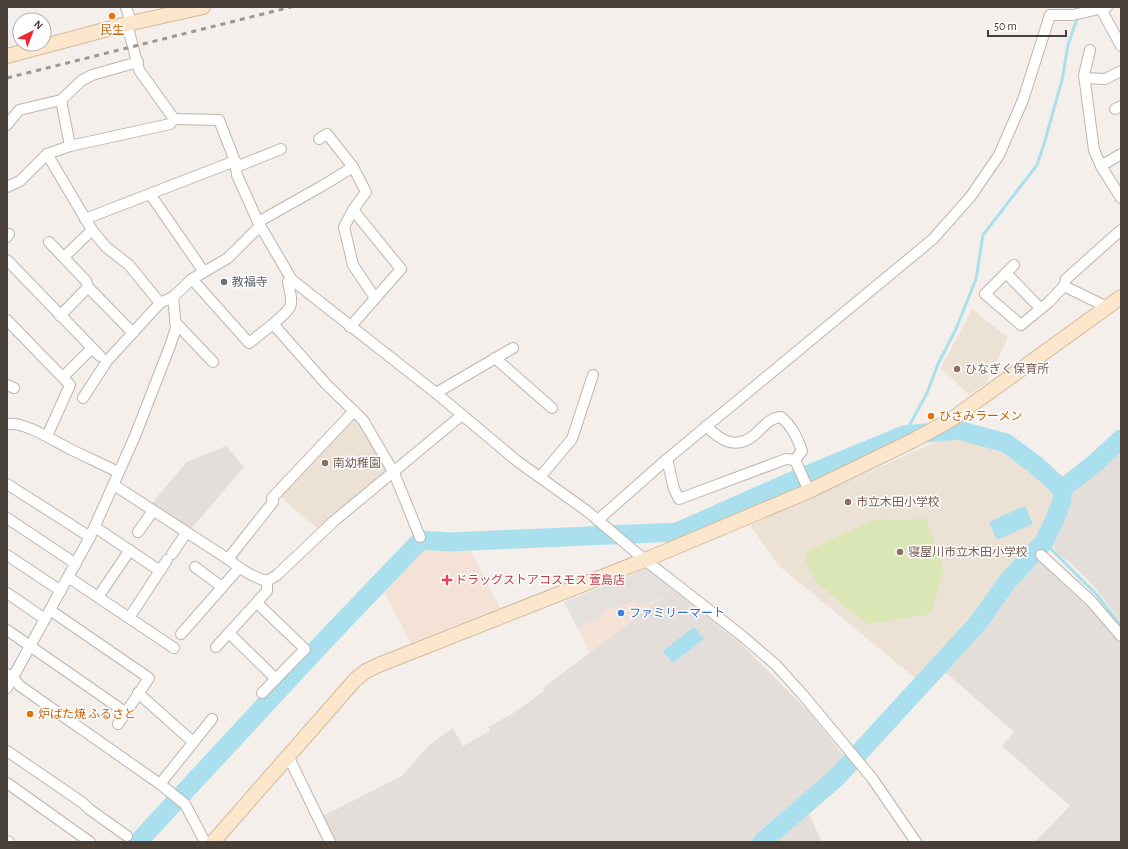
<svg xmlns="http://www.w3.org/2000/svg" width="1128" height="849" font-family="'Alegreya Sans','Noto Sans JP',sans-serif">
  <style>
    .commercial { fill: #f4e2d7 }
    .industrial { fill: #e4dedb }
    .education { fill: #ece1d5 }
    .green { fill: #dae6b5 }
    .parking { fill: #e3e0de }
    .water { fill: #aae0ed }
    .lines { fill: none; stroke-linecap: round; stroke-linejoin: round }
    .stream { stroke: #aae0ed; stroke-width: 3 }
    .river { stroke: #aae0ed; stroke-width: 19 }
    .street-casing { stroke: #bfb5ad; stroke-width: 12 }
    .secondary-casing { stroke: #d4bb9e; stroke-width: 16 }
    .street { stroke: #fff; stroke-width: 10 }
    .secondary { stroke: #fce6cc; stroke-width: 14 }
    .rail { stroke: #989898; stroke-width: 3; stroke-dasharray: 5 5; stroke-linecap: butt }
    .food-dot { fill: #e8710a; stroke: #fff; stroke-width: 1.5 }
    .worship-dot { fill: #6b7280; stroke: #fff; stroke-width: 1.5 }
    .education-dot { fill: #8d6e63; stroke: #fff; stroke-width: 1.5 }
    .health-dot { fill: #e0444e; stroke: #fff; stroke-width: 1.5 }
    .shop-dot { fill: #3f7fe0; stroke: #fff; stroke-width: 1.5 }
    .labels { text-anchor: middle; stroke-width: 3; stroke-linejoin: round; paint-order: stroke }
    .food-label { font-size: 12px; fill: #c56008; stroke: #fff; text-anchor: start }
    .worship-label { font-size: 12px; fill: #5b616d; stroke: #fff; text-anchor: start }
    .education-label { font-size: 12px; fill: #785e54; stroke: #fff; text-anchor: start }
    .health-label { font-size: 12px; fill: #be3a42; stroke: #fff; text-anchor: start }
    .shop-label { font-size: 12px; fill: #366cbe; stroke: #fff; text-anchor: start }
  </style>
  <rect width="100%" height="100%" fill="#f4efea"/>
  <g class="commercial">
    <path d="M427,548l43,1 30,59 -89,35 -27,-51 40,-42z"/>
    <path d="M673,590l-83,63 -26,-51z"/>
  </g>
  <g class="industrial">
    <path d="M1121,445v177l-28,-37 -21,-21 -14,-10 -7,-11 8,-11 10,-38z"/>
    <path d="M226,446l18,21 -53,62 -39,-26 35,-41z"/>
    <path d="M1035,557l57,54 29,32v199h-86l35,-36 -68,-60 12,-14 -70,-61 37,-45 28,-40z"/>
    <path d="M673,590l67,53 69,69 38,48 -54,51 -42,31h-418l-12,-25 81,-41 26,-30 25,-18 10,18 27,-15 -2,-4 24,-13 32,-23 -1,-3z"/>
    <path d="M807,810l15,32h-54z"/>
  </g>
  <g class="education">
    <path d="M972,309l36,29 -22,45 -17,12 -28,-27z"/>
    <path d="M354,419l10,9 24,40 -69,62 -40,-34z"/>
    <path d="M958,432l47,12 30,23 23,23 2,10 -18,40 -38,42 -28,38 -56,62 -142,-117 -28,-40z"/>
  </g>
  <path class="green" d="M926,519l18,51 -14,44 -63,10 -51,-42 -11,-22 2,-9 66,-31z"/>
  <path class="parking" d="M648,568l25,22 -8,6 -26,9 -2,-5 -36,12 2,5 -18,6 1,2 -8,3 -14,-26z"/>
  <g class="water">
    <path d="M1025,506l8,18 -36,16 -8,-18z"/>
    <path d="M694,627l10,12 -31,24 -10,-12z"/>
  </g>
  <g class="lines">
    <g class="stream">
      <path d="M904,435l23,-42 11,-29 18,-35 20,-50 7,-44 54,-70 7,-21 18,-64 6,-35 10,-29"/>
      <path d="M1044,542l53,53 24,31"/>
    </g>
    <g class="river">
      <path d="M138,842l190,-205 93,-97 28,2 228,-10 113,-50 114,-47 54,-5 48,13 31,23 25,23"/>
      <path d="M762,842l74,-64 142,-155 29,-41 37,-40 11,-23 7,-19v-11l32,-25 27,-25"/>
    </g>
    <defs>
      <g id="street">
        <path d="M126,7l5,16"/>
        <path d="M1101,9l20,37"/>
        <path d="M127,24l12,46 35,49 45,1 16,41 2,14 21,47 34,58 144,113 81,68 70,50 58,49 96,75 35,30 27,30 69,83 44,64"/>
        <path d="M1090,50l-6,25 10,75 7,16 20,32"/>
        <path d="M1085,78l20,1 16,-8"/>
        <path d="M1115,109l6,-3"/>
        <path d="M7,125l12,-15 42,-10 20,-19 11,-6 46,-13"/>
        <path d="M319,139l8,-5 26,33 13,25 -13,18 -9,17 9,38 22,33"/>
        <path d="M70,146l100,-22 4,-5"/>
        <path d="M47,154l45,76 14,17 23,18 31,38"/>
        <path d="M1101,166l20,-12"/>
        <path d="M236,167l45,-18"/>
        <path d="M7,187l13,-6 27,-27 23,-8 -9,-46"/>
        <path d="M150,194l54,78"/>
        <path d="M85,219l150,-58"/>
        <path d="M258,222l64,-36 31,-19"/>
        <path d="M7,237l2,-3"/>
        <path d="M49,242l37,39 2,6 45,46"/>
        <path d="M64,257l28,-27"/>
        <path d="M7,260l93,96"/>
        <path d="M1014,265l-29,29 36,31 28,-23 15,-16 2,-7 55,-49"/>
        <path d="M1006,273l35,36"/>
        <path d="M192,279l57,64 24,-19 53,60 37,36 31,53 26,64"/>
        <path d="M1064,286l43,21"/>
        <path d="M60,316l28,-29"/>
        <path d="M7,320l63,65 -23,51"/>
        <path d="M175,322l38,40"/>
        <path d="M273,324c20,-18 21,-15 15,-42l4,-2"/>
        <path d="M350,327l51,-58 -48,-59"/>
        <path d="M495,358l57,50"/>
        <path d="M63,377l29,-29"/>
        <path d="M7,385l7,3"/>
        <path d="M436,393l77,-45"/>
        <path d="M83,398l24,-37 53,-58 13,-6 19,-18 36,-21 32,-32"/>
        <path d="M7,424c17,-3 47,17 63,25 16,8 32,15 48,23"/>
        <path d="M706,426c14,14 29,24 47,10 9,-7 15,-18 28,-19 11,9 16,20 21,34l-7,9"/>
        <path d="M667,459l7,30 5,10 107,-40 9,1 14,31"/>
        <path d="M540,477l32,-38 21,-64"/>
        <path d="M7,484l83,53"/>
        <path d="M114,485l114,74c12,10 24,18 39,22l10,-6 57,-54 128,-106"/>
        <path d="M7,518l69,46"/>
        <path d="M598,520l69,-61 266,-220 38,-43 28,-41 24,-55 27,-85h23l34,-8"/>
        <path d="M95,527l65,44"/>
        <path d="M138,532l15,-21"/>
        <path d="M172,554l14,-21"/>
        <path d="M7,555l54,36"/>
        <path d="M1041,555l50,46 30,35"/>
        <path d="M228,559l45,-57 -1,-4 82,-87"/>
        <path d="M195,567l27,20"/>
        <path d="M68,577l106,71"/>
        <path d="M7,593l38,26"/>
        <path d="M98,597l32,-47"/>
        <path d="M257,603l48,46 -43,44"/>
        <path d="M50,610l99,68 -31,46"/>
        <path d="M129,618l38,-58"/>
        <path d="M7,630l118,82"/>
        <path d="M229,633l47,46"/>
        <path d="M181,634l58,-66"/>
        <path d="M216,647l51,-56v-10"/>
        <path d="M7,674l6,4 7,8 140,98 25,20 20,38"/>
        <path d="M7,688l83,-151 45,-101 35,-90 6,-18 -3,-31"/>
        <path d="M138,693l55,49"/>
        <path d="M7,751l76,52 6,6 38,27"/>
        <path d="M289,758l41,84"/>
        <path d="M7,783l83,59"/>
        <path d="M160,784l52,-65"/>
        <path d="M7,841l2,1"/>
      </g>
      <g id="secondary">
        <path d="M7,56l120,-32 76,-17"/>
        <path d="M213,842l142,-162 11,-9 15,-7 264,-104 164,-69 105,-51 38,-21 169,-122"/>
      </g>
    </defs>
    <use href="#street" class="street-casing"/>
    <use href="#secondary" class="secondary-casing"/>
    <use href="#street" class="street"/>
    <use href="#secondary" class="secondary"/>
    <path class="rail" d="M7,78l284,-71"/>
  </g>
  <g class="food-dot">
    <circle cx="112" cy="16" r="4"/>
    <circle cx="931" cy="416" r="4"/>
    <circle cx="30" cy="714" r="4"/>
  </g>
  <circle class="worship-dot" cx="224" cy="282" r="4"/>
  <g class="education-dot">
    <circle cx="957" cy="369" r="4"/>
    <circle cx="325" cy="463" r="4"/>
    <circle cx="848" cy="502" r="4"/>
    <circle cx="900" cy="552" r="4"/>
  </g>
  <path class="health-dot" d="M445 574h4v4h4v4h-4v4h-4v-4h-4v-4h4z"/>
  <circle class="shop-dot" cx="621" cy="613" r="4"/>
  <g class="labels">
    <g class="food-label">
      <text x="112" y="34" text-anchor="middle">民生</text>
      <text x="939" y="420">ひさみラーメン</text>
      <text x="38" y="718">炉ばた焼 ふるさと</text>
    </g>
    <g class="worship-label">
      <text x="232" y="286">教福寺</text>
    </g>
    <g class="education-label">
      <text x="965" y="373">ひなぎく保育所</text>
      <text x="333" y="467">南幼稚園</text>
      <text x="856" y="506">市立木田小学校</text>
      <text x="908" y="556">寝屋川市立木田小学校</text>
    </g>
    <g class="health-label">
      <text x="455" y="584">ドラッグストアコスモス 萱島店</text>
    </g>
    <g class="shop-label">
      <text x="629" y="617">ファミリーマート</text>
    </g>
  </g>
  <rect width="1128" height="849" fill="none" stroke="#483f38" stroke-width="16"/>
  <g transform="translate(32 32) rotate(42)"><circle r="19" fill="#ffffff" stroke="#b6b2af"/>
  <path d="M0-3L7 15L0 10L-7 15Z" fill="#ef2733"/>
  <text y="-6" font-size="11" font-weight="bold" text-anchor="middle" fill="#483f38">N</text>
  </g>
  <path d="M988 30v6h78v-6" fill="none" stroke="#483f38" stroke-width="2"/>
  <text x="994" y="30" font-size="12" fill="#483f38" stroke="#ffffff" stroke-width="3" paint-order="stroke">50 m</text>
</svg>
